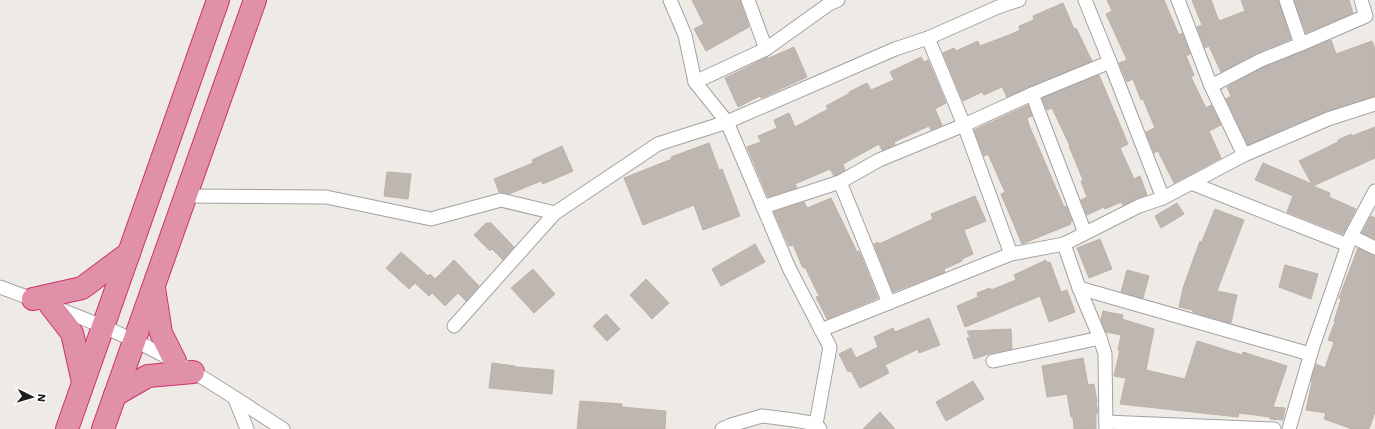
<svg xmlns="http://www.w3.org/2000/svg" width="1375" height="429" font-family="'Work Sans',sans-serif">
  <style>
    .building { fill: #beb6b1; stroke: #bfb0a8 }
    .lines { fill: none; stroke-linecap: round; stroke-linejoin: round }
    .street-casing { stroke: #a2a2a2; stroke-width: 15 }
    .highway-casing { stroke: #ce3073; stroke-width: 24 }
    .street { stroke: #fff; stroke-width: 13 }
    .highway { stroke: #e191a7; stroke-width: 22 }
  </style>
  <rect width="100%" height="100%" fill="#eeeae5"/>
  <g class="building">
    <path d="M692,0h48l9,27 -43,24 -12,-22 10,-5z"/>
    <path d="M1107,0h57l15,35 3,-2 8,21 -4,2 8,19 -3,2 15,31 5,-3 10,20 -12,6 12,27 -47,25 -16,-32 -4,2 -8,-21 9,-4 -12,-29 -2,1 -8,-21 -6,3 -8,-19 8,-3 -21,-46 6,-3z"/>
    <path d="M1192,0h19l8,21 26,-10 -4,-11h37l13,39 -34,14 -36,19 -12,-26 -4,2 -8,-21 5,-2z"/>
    <path d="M1294,0h55l4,13 -47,20z"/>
    <path d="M1063,3l11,26 2,-1 16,33 -85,36 -5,-10 -18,8 -2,-3 -19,9 -20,-48 11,-5 2,3 22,-10 2,5 29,-11 11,-5 -1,-4 15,-6 -1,-4z"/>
    <path d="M1331,40l5,14 36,-13 3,8v47l-50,16 -77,33 -22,-46 5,-3 -4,-9 37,-20z"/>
    <path d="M794,47l13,30 -46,21 -1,-2 -22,11 -13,-29 39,-19 4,-2 1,1z"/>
    <path d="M921,57l3,5 4,-2 18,43 -11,6 7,16 -11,5 -2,-4 -35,16 1,3 -13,5 -3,-6 -36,20 2,6 -8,5 -3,1 -4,-7 -35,15 2,4 -29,9 -21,-50 14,-5 -3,-6 19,-8 -3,-8 15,-7 6,14 33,-18 -2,-3 24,-13 -1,-1 18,-9 4,7 23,-10 -4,-8z"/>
    <path d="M1099,75l29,69 -8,4 14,31 6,-3 7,19 -24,10 -2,-3 -16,7 -1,-2 -17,8 -6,-15 6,-3 -6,-16 2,-1 -14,-34h1l-18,-38 -5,2 -5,-12z"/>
    <path d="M1028,105l4,11 -5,2 2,7 35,82 2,-1 6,15 -2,1 1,2 -49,20 -21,-50 4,-2 -17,-38 -4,2 -10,-26z"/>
    <path d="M1375,127v31l-62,28 17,7 -1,4 27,12 -13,25 -56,-22 6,-16 -38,-16 8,-17 49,21 -13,-23 39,-19v-2l13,-6 1,2z"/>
    <path d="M709,143l10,27 3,-1 18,47 -37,14 -9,-25 -51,20 -19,-47 48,-19 -1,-2z"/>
    <path d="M562,146l11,25 -30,13 -2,-3 -32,13 -10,-2 -5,-13 39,-16 -1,-3z"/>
    <path d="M387,172l24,2 -3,25 -24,-3z"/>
    <path d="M975,196l11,25 -22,9 9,24 -11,5v2l-18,8 1,3 -52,20 -19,-48 4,-2 1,2 54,-25 -2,-5z"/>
    <path d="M831,198l26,54 2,-1 19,47 -51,21 -11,-22 3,-1 -14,-29 -2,1 -10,-23 -4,1 -15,-34 30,-10 3,6z"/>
    <path d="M1177,203l7,11 -23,14 -6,-12z"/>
    <path d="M1215,209l29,11 -27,71 20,4 -6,28 -38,-11v-2l-14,-3 4,-19 17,-47 1,3z"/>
    <path d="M1371,216l4,2v21l-13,-6z"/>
    <path d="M486,223h5l23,24 -11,13 -11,-11 -2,2 -16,-16z"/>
    <path d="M1100,239l12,30 -23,9 -12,-30z"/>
    <path d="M755,244l10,18 -44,24 -9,-17z"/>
    <path d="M1358,248l17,8v156l-6,17h-17l-28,-10 2,-6 -20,-3 6,-28 -1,-1 5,-17 9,4 9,-26 -6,-2 7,-18 -1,-1 7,-22 -2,-1z"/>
    <path d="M401,252l27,24 2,-2 5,5 19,-19 25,26 -13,15 -8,-8 -13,13 -13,-13 -3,3 -14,-13 -6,6 -23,-21z"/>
    <path d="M1046,260l1,3 3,-1 11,30 6,-2 8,22 -26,10 -9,-26 -75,31 -8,-21 21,-9 -1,-4 13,-5 1,2 25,-10 -2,-5z"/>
    <path d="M1285,265l33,9 -7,25 -32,-12z"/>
    <path d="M533,269l22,25 -21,19 -23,-25z"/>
    <path d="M1127,270l22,6 -6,22 -22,-6z"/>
    <path d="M646,279l23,24 -17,16 -22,-24z"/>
    <path d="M1103,311l20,4 -1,4 32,10 -8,41 39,9 12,-38 45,14 1,-3 44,14 -14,41 12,1 -2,12 -13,-1v-2l-31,-4 -1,4 -118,-13 6,-26 -12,-2 6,-26h-2l3,-15 -15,-3 -5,-12z"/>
    <path d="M606,314l14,15 -13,12 -14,-15z"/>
    <path d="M929,318l11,27 -21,8 -1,-4 -33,16 4,8 -29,15 -9,-17 -3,1 -9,-18 12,-6 5,10 22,-11 -4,-10 19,-9 2,4z"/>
    <path d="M1011,329l1,20 -21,4 -17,6 -7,-21 3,-1 -3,-6z"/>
    <path d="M1083,358l5,27 6,-1 3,18 -1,-1 2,12h-2v16h-22l-1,-12h-2l-4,-23 -20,3 -5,-31z"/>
    <path d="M492,363l23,3v1l39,3 -2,24 -63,-6z"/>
    <path d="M973,381l11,18 -38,22 -10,-19z"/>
    <path d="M580,401l42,3v3l44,4 -1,18h-88z"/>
    <path d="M880,412l15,17h-32z"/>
  </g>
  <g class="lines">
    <defs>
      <g id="street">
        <path d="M670,0l15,35 10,47 32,40 62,146 41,79 -14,77 4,5"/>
        <path d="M748,0l18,49"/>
        <path d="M1085,0l25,62 -78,32 53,139"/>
        <path d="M1178,0l33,86 33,69"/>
        <path d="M1286,0l15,44 65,-28 -5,-16"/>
        <path d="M928,38l36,87 47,129"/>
        <path d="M1110,62l53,136"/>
        <path d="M695,82l71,-33 63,-45 9,-4"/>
        <path d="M1211,86l50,-26 40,-16"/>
        <path d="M840,182l49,121"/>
        <path d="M1191,183l157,62"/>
        <path d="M186,196l140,1 105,22 70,-19 54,13"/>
        <path d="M763,207l77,-25 39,-22 85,-35 68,-31"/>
        <path d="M1351,236l24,12"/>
        <path d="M1064,244l15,44 21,50 5,16 1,75"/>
        <path d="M0,287c59,22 119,43 174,74 37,20 73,45 109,68"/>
        <path d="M1079,288l231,66"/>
        <path d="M454,326l101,-113 103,-69 69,-22 168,-73 33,-11 70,-31 21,-7"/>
        <path d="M821,330l190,-76 53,-10 75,-38 24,-8 81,-43 84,-36 47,-15"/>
        <path d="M993,361l107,-23"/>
        <path d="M235,399l12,30"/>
        <path d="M1106,422l168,7"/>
        <path d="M722,429l9,-4 31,-9 32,4 22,4"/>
        <path d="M1289,429l24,-83 38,-110 24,-45"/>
      </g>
      <g id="highway">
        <path d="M154,288l7,45 14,28"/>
        <path d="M33,299l49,-11 47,-35"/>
        <path d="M51,306l21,27 11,49"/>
        <path d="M115,395l33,-19 45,-4"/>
        <path d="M67,429l151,-429"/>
        <path d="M103,429l152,-429"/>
      </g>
    </defs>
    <use href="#street" class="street-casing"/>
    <use href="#highway" class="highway-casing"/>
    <use href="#street" class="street"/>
    <use href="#highway" class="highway"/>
  </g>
  <g transform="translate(32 397) rotate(95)" stroke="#ffffff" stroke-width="3" paint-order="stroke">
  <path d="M0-3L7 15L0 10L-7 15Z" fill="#1e1e1e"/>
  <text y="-6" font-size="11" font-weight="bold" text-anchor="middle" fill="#1e1e1e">N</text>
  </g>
</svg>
